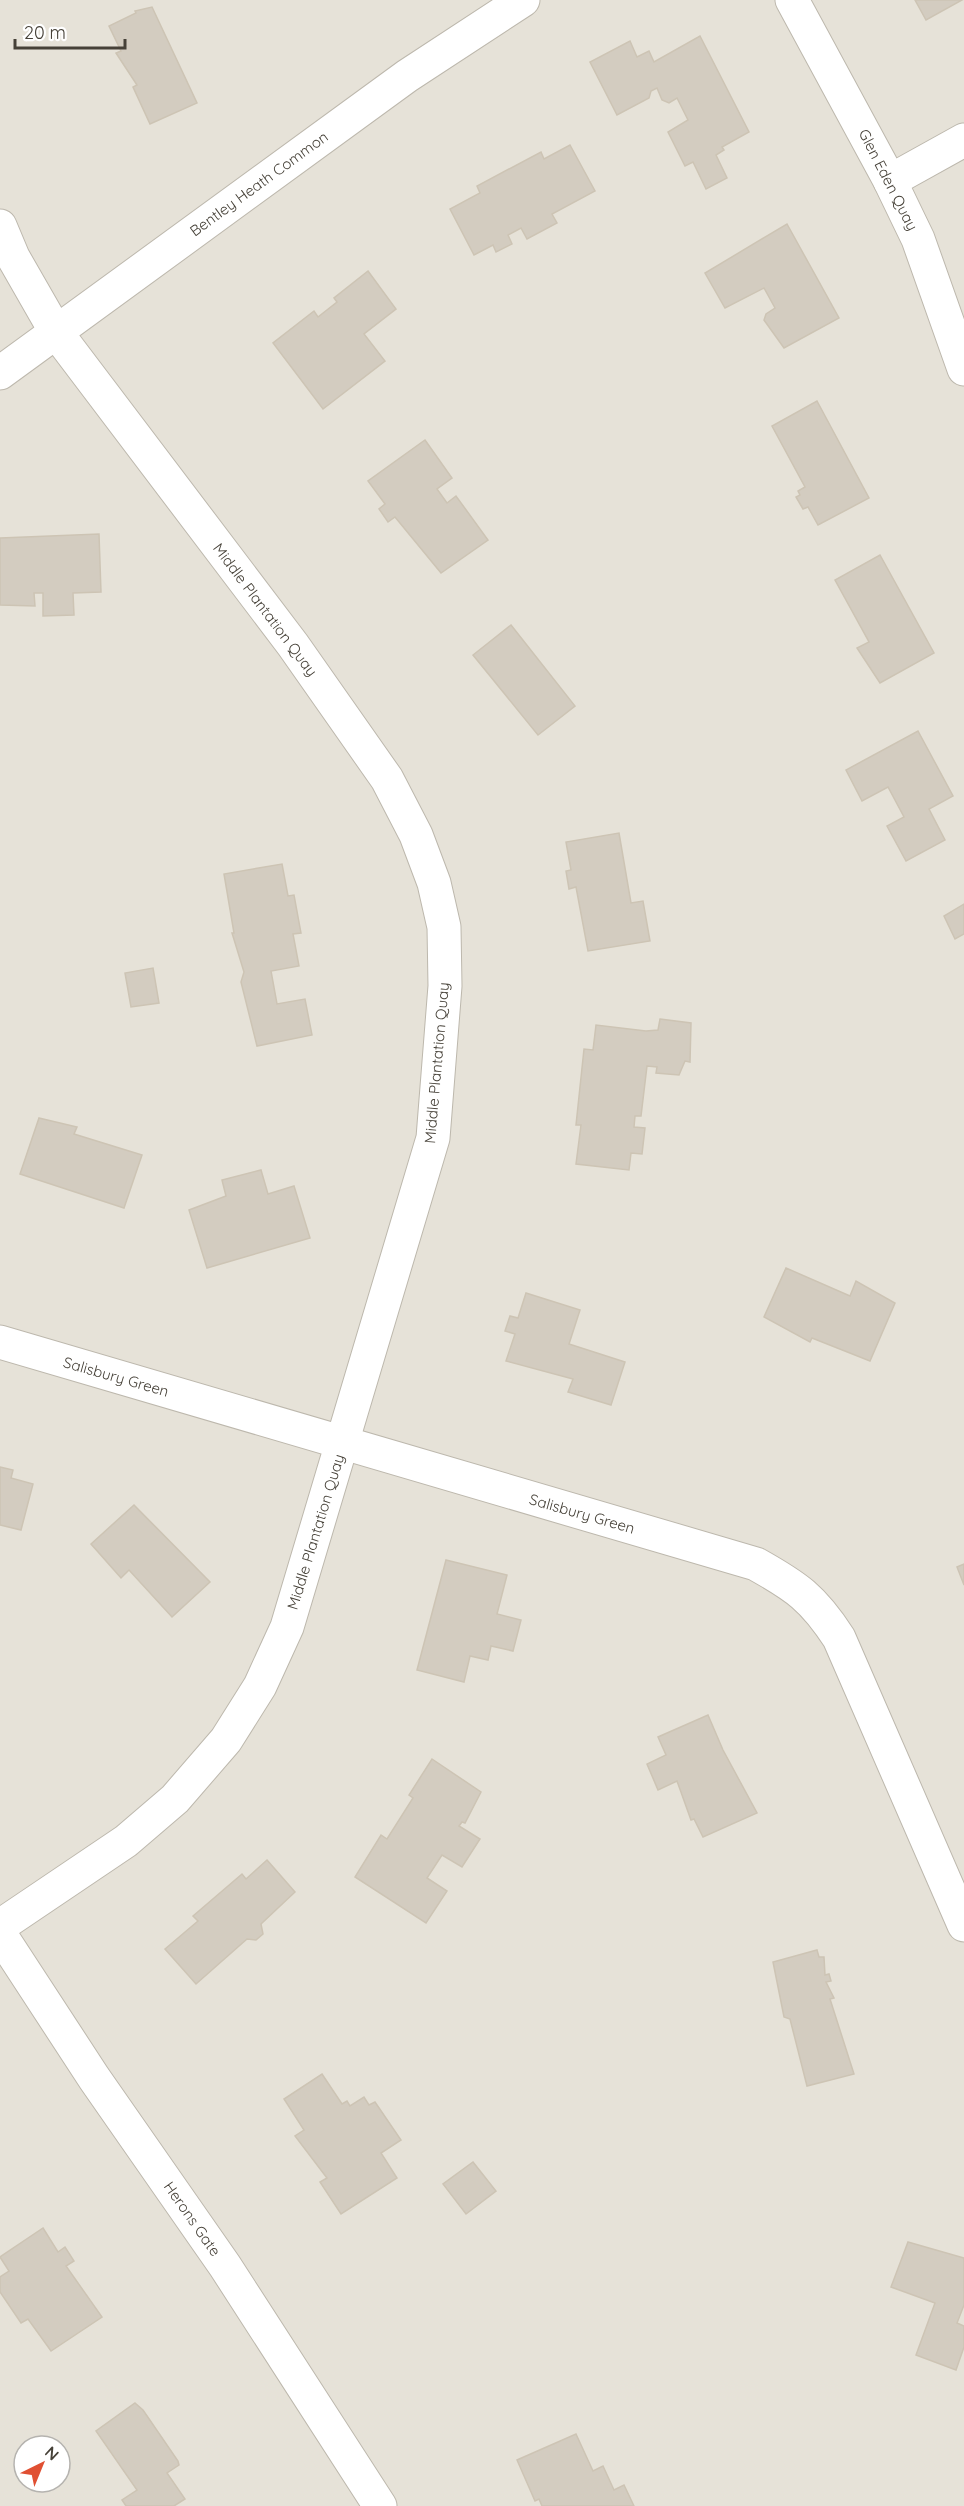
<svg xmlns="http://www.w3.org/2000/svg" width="964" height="2506" font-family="Quicksand,sans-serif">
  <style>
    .residential { fill: #e6e2d8; fill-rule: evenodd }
    .building { fill: #d3ccc0; stroke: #cdc4b4; stroke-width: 1.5 }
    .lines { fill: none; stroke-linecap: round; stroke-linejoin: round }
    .minor-casing { stroke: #bdb8ad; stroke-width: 35 }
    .minor { stroke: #fff; stroke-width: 33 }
    .labels { text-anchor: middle; stroke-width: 6; stroke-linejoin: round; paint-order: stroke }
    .street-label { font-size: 15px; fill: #464138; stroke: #fff }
  </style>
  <rect width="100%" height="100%" fill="#f3f0e9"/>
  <path class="residential" d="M0,0h964v2506h-964zM24,2446h36v36h-36z"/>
  <g class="building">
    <path d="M915,0h47l-36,20z"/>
    <path d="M152,7l45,96 -47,21 -17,-37 4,-2 -21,-32 5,-2 -12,-25 27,-13 -1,-2z"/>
    <path d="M700,36l49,96 -27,15 2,3 -8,5 11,23 -21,11 -13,-27 -8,4 -17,-34 20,-12 -11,-22 -8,5 -7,-3 -5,-12 -6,3 -2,7 -32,17 -27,-53 40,-21 7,16 12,-6 5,11z"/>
    <path d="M570,145l25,46 -43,23 5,9 -30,16 -6,-11 -13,7 4,9 -16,8 -3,-7 -19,10 -24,-46 30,-16 -3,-7 64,-34 3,7z"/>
    <path d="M787,224l52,94 -55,30 -20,-28 2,-6 9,-6 -11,-20 -39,20 -20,-35z"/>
    <path d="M368,271l28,38 -32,25 21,27 -62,48 -50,-66 41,-32 4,6 19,-15 -3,-4z"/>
    <path d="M817,401l52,97 -51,27 -10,-18 -5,2 -7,-12 4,-2 -2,-4 7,-4 -33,-61z"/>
    <path d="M425,440l27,38 -15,11 10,14 9,-7 32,44 -47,33 -46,-56 -7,5 -9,-13 6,-5 -17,-23z"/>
    <path d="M99,534l2,58 -28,1 1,22 -31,1v-23h-9l1,13 -35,-1v-67z"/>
    <path d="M880,555l54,98 -54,30 -23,-35 12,-6 -34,-62z"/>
    <path d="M511,625l64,81 -37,29 -65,-80z"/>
    <path d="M918,731l35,65 -24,13 16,31 -39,21 -19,-35 17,-9 -16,-30 -26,14 -16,-31z"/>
    <path d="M619,833l12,70 12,-2 7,40 -62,10 -12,-64 -7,2 -3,-18 5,-1 -5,-28z"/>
    <path d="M282,864l6,32 6,-1 7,38 -8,1 6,32 -28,5 6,33 28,-5 7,36 -55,11 -16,-64 3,-10 -12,-39h2l-10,-59z"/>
    <path d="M964,904v30l-9,5 -11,-23z"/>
    <path d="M153,968l6,35 -28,4 -6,-34z"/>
    <path d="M660,1019l31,4 -1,39 -5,-1 -6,14 -23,-2 1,-6 -10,-1 -6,50h-6l-1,11 11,1 -3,26 -11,-1 -2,17 -53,-6 5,-39h-5l8,-76 9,1 3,-25 50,6 12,-1z"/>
    <path d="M39,1118l38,9 -3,7 68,21 -18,53 -104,-34z"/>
    <path d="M261,1170l7,24 26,-8 16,52 -103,30 -18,-58 37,-14 -4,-16z"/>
    <path d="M786,1268l64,28 6,-15 39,22 -25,58 -58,-23 -2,4 -46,-25z"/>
    <path d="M526,1293l54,17 -11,34 56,18 -14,43 -43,-13 5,-13 -67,-18 9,-27 -10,-3 5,-15 8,2z"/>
    <path d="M0,1467l13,3 -2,8 22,6 -12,46 -21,-5z"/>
    <path d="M134,1505l76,77 -38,35 -43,-47 -8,8 -30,-34z"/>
    <path d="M446,1560l61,15 -10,39 24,6 -8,31 -22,-5 -3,14 -18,-4 -6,26 -47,-12z"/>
    <path d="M964,1564v21l-7,-18z"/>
    <path d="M708,1715l15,35 34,63 -54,24 -9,-18 -3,1 -14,-39 -19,9 -11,-26 19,-9 -8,-18z"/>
    <path d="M432,1759l49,33 -16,31 -3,-1 -3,4 21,13 -18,28 -20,-12 -15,23 20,13 -21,32 -71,-46 26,-42 6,4 26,-41 -4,-3z"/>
    <path d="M267,1860l28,32 -34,32 2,10 -7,6 -9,-1 -51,45 -31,-35 33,-28 -5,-5 49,-42 4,5z"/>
    <path d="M817,1950l2,7h5l1,18 4,-1 2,7 -5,1 8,16 -4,1 24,75 -47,12 -17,-67 -6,-2 -11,-55z"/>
    <path d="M322,2074l20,30 5,-3 3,5 14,-9 5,8 6,-3 26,38 -20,13 16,25 -56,36 -21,-32 7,-4 -32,-42 9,-6 -20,-31z"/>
    <path d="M473,2162l23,29 -30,23 -23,-30z"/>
    <path d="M43,2228l15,24 7,-5 9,14 -8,5 36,51 -51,34 -23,-32 -7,4 -21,-31v-15l9,-6 -9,-14z"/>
    <path d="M908,2242l56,16v47l-7,18 7,3v21l-8,23 -40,-15 19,-52 -44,-16z"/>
    <path d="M135,2403l8,7 35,51 1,4 -12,8 18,26 -11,7h-48l-4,-6 15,-10 -41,-59z"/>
    <path d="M576,2434l17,37 10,-5 11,24 10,-5 10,21h-92l-3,-7 -4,2 -18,-41z"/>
  </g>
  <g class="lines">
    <defs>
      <g id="minor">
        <path d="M792,0l98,181 28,58 46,130"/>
        <path d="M890,181l74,-41"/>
        <path d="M0,226l13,31 43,75 237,313 94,134 29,56 18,48 10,44 1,59 -12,152 -146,489 -27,59 -34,54 -51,59 -49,42 -126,85"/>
        <path d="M0,373l407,-297 116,-76"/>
        <path d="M0,1342l756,222c41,23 57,34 83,74l125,287"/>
        <path d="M0,1934l94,144 131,188 155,240"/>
      </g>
    </defs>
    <use href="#minor" class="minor-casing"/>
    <use href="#minor" class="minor"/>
  </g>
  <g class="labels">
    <g class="street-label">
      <text transform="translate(888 180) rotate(63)" y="5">Glen Eden Quay</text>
      <text transform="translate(259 184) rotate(-36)" y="5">Bentley Heath Common</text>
      <text transform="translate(265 610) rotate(53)" y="5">Middle Plantation Quay</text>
      <text transform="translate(437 1063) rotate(-85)" y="5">Middle Plantation Quay</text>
      <text transform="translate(116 1377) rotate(16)" y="5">Salisbury Green</text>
      <text transform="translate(582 1514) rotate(16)" y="5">Salisbury Green</text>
      <text transform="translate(316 1532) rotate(-73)" y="5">Middle Plantation Quay</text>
      <text transform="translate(192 2219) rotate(55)" y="5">Herons Gate</text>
    </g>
  </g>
  <g transform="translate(42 2464) rotate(43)"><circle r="28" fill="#ffffff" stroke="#b5b3af" stroke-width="1.5"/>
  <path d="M0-4.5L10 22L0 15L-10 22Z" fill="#e05033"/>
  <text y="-9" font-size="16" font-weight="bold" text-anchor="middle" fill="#464138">N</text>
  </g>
  <path d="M15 39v9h110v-9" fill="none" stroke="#464138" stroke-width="3"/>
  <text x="24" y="39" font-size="18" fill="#464138" stroke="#ffffff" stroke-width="4.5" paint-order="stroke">20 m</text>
</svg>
